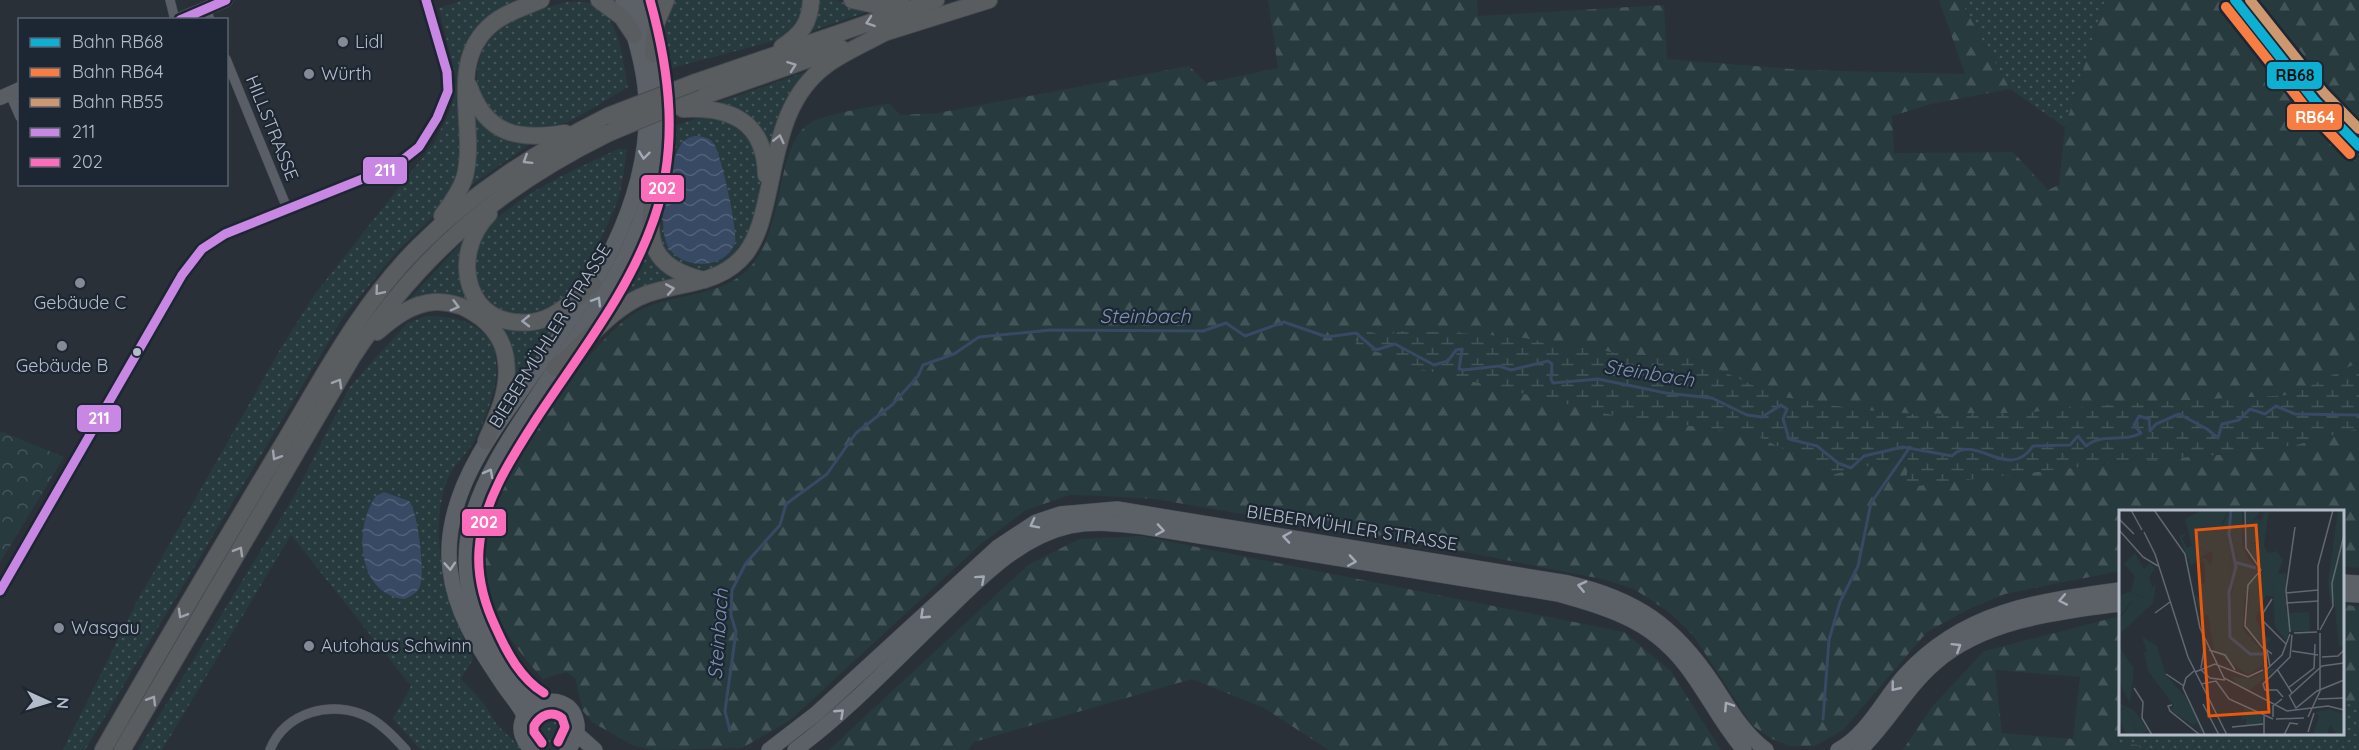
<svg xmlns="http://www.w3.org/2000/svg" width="2359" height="750" font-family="Quicksand,sans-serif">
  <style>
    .grass { fill: url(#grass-dots) }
    .forest { fill: url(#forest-firs); fill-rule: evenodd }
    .wetland { fill: url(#wetland-marsh) }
    .park { fill: url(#park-crowns) }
    .water { fill: url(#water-waves) }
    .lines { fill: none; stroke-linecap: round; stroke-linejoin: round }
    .stream { stroke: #384963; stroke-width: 3 }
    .street-casing { stroke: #484c53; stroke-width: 10 }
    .secondary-casing { stroke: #484c53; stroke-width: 15 }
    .primary-casing { stroke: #484c55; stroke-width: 16 }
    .highway-casing { stroke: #474c53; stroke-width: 18 }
    .street { stroke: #5a5e66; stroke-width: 9 }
    .secondary { stroke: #595d64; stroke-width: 14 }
    .primary { stroke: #5c6168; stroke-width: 15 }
    .highway { stroke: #5a5d60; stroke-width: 16 }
    .highway-bridge-casing { stroke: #474c53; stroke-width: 18; stroke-linecap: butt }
    .highway-bridge { stroke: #5a5d60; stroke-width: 16 }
    .bus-1-casing { stroke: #1d2633; stroke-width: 14 }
    .bus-2-casing { stroke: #1d2633; stroke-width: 14 }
    .bus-1 { stroke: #c787e3; stroke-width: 9 }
    .bus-2 { stroke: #fb6dba; stroke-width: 9 }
    .rail-1-casing { stroke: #1d2633; stroke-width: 15 }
    .rail-2-casing { stroke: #1d2633; stroke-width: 15 }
    .rail-3-casing { stroke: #1d2633; stroke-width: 15 }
    .rail-1 { stroke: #0dafd3; stroke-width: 10 }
    .rail-2 { stroke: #f77d43; stroke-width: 10 }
    .rail-3 { stroke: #cd976f; stroke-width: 10 }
    .oneway { stroke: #9ea4af }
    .oneway2 { stroke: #a2aab6 }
    .poi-dot { fill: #848b96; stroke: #1d2633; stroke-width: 2 }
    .bus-dot { fill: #b4bcc9; stroke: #1d2633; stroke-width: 2 }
    .labels { text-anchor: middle; stroke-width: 4.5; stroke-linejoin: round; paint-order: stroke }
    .poi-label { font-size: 18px; fill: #b4bcc9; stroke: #1d2633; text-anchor: start }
    .street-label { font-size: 18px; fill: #b4bcc9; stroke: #1d2633 }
    .water-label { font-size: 20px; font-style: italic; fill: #7c92b1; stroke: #1d2633 }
    .inset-river { fill: none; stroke: #384963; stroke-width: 3 }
    .inset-road { fill: none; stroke: #616872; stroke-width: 1.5 }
    .view { fill: #e8590c; fill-opacity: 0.15; stroke: #e8590c; stroke-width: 3 }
    .inset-edge { fill: none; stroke: #b4bcc9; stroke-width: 3 }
    .line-badge { stroke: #1d2633; stroke-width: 2 }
    .badge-label { font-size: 16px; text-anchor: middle; font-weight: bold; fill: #fff }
    .pale-badge-label { font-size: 16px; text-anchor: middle; font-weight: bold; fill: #111 }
  </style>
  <defs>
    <pattern id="grass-dots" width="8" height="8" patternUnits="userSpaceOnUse" patternTransform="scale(1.5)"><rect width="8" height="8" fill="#273a3e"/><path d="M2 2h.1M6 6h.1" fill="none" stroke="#445559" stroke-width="1.8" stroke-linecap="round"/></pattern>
    <pattern id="forest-firs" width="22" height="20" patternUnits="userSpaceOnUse" patternTransform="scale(1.5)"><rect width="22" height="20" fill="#273a3e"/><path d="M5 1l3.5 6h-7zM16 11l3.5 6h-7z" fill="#445559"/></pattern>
    <pattern id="wetland-marsh" width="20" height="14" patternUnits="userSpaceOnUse" patternTransform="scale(1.5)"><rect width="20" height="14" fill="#273a3e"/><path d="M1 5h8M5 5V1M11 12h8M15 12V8" fill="none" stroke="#445559"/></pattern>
    <pattern id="park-crowns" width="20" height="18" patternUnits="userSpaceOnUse" patternTransform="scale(1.5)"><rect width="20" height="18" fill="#273a3e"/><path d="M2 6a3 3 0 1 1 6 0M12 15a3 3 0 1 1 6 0" fill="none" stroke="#445559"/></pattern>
    <pattern id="water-waves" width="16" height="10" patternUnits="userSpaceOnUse" patternTransform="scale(1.5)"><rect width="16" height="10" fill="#384963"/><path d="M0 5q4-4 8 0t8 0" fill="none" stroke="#526178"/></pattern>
  </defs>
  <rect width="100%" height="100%" fill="#2a3038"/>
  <g class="grass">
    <path d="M463,0h58c-52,18 -67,53 -64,107 2,27 10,50 -1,76 -11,28 -40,48 -59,69 -19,21 -35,43 -53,64l-259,434h-22l73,-147 145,-255 34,-54 119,-151 11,-22 7,-15 4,-27 -17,-71z"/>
    <path d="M673,0h131c-1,19 -11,31 -27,40l-105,28c-12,-24 -9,-44 1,-68z"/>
    <path d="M815,0h22l30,12 -61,21z"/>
    <path d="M1960,0h145l-40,127 -55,-38z"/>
    <path d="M567,2c7,0 18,-1 24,2 30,12 31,56 37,83 -24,13 -68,45 -95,45 -6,0 -12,-4 -17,-6 -12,-4 -24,-7 -31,-18 -13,-21 -10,-55 8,-73 20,-19 48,-26 74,-33z"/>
    <path d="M811,70l-41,84c-14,-35 -17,-43 -56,-50z"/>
    <path d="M471,109c16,22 33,28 59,35l-61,43z"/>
    <path d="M708,115c18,5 32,8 43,23 5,5 5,15 7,21 8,38 -5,90 -42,108 -11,5 -25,3 -35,-3 -37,-22 -20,-60 -13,-94 3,-15 2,-31 8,-45z"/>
    <path d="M618,149h9c-3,17 -4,37 -10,53 -9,25 -43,96 -66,108 -55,28 -103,-42 -62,-84 36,-36 84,-55 129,-77z"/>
    <path d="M644,231c10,24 15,41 40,51l-94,49z"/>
    <path d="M464,240c-9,35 5,47 24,75l74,4 -52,78 3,-34 -45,-59 -66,3z"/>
    <path d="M427,316c89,0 78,65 47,125 -6,12 -18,21 -24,33 -5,9 -8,25 -10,35 -6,53 12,103 33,150l-12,20 22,23 14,23 26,25h-102l-28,-31 18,-33 -120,-151 -129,215h-24l157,-255 54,-107 58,-65z"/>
    <path d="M2343,703l16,3v44h-218l-3,-5 -21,-2 3,-29v20h222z"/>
    <circle cx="550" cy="728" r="21"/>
  </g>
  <g class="forest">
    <path d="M1268,0h209l1,16 186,-11 3,54 137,11 161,4 -26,-74h21l50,89 -79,15 -39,12 2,37 119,-1 35,38 11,-5 6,-58 40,-127h254v362l-67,33 -178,9 -89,9 -112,1 -51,-4 -85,-14 -88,-40 -60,-1 -113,-18 -114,-6 -47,15 34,9 15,10 204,49 147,21 79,39 75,-17 -2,30 224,-26 87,-6 78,-10 63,-17v140l-16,-2 -1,-54h-222v59l-115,23 -38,16 -40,22 -84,98 -28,16h-26l-19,-8 -18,-13 -59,-90 -24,-23 -35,-23 -32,-10 -132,-26 -315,-54 -51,-3 -34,-1 -44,15 -45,34 -192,177 -47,27 -90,2 -20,-5 -40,-23 -9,-11 -8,-33 -9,-6 -23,7c-29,-32 -54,-65 -61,-109 -10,-62 99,-221 150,-255 34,-23 82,-15 113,-43 42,-36 28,-126 65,-149 14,-9 61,-16 79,-20l11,12 38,-2 251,-47 17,17 72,-15z"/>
    <path d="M1142,536l482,96 46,38 51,80h-392l-65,-42 -72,-29 -218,63 -6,8h-139l199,-185 51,-26z"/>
    <path d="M2342,604l17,3v99l-16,-3z"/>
    <path d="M2120,616v98l-3,29 21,2 3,5h-238l29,-43 52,-56zM1995,670l85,7 -7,62 -71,-6z"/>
  </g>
  <path class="wetland" d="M1361,329l23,7 18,-5 43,1 71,5 113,18 60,1 88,40 85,14 51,4 112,-1 89,-9 177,-9 68,-33v66l-63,17 -78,10 -87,6 -225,26 2,-30 -74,17 -79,-39 -147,-21 -204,-49 -15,-10 -34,-9z"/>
  <path class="park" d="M0,431l64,26 -64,106z"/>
  <g class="water">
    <path d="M694,136c7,0 16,1 20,8 7,10 24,86 21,98 -8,27 -48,28 -64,9 -17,-19 -3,-84 9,-105 3,-6 8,-8 14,-10z"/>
    <path d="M384,492l25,9c9,10 15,67 12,81 -1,9 -8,13 -16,17 -48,-4 -52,-72 -29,-103z"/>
  </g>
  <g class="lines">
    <g class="stream">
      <path d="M1823,719l6,-79 11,-38 18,-36 13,-63 39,-56"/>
      <path d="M730,731l-5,-20 11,-79 -5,-17 1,-25 14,-27 34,-38 6,-21 41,-30 29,-41 36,-28 26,-29 5,-11 31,-11 25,-17 72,-7 152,1 23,-8 19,13 39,-14 43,15 29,-4 20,17 19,-6 39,21 14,-4 8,-11 6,-1 -3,20 4,1 36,-4 12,4 37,-9 4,3 -1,15 2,4 45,-4 68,14 46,5 35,17 15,2 19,-12 6,4 -4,10 6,20 28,7 21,17 13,5 13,-12 39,-9 49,9c23,-24 56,27 81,-10l37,-1 8,-9 8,10c17,-14 38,-3 55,-13l-7,-8 5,-9 10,3 1,12 6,-7 23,-10 28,15 11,9 4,-14 17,-4 11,-11 15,5 11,-8 19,8 64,1"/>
    </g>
    <defs>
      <g id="street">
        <path d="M170,0l5,20"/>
        <path d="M206,8l4,12"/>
        <path d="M226,59l61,149"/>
        <path d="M10,94l10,23"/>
        <path d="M0,591l182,-316 20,-26 23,-15 170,-68 24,-19 18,-29 11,-27 -1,-19 -21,-72"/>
        <path d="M270,750c14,-38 63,-51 98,-33 14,7 27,21 38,33"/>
      </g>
      <g id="secondary">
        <path d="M179,20l47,-20"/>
        <path d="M0,98l20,-9"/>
      </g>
      <g id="primary">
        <path d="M2342,582l17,1"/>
        <path d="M2342,594l17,1"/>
        <path d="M538,703c-22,-11 -36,-38 -48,-59 -53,-93 -9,-163 43,-242 39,-60 87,-121 110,-188 24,-73 17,-142 -6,-214"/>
        <path d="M525,717c-6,-13 -16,-23 -23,-34 -24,-36 -47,-70 -52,-114 -7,-57 24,-111 55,-155 66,-96 149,-194 141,-317 -2,-33 -13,-66 -23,-97"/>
        <path d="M577,734l18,16"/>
        <path d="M532,750c-39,-39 39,-73 45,-25 1,10 -3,18 -10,25"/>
        <path d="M769,750l48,-37 181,-166 38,-25 24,-8 57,-5 451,74c69,16 107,43 146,102 15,23 29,48 52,65"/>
        <path d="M795,750c50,-37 94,-83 139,-127 39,-37 81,-85 136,-97 25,-5 49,-2 74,1l414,67c57,16 99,29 134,80 18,25 32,53 52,76"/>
        <path d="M1838,750c29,-15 46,-52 67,-75 59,-65 133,-74 215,-85"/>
        <path d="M1860,750c28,-27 46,-62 75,-87 49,-43 123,-51 185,-59"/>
      </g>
      <g id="highway">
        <path d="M599,0l23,17 12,18"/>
        <path d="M852,0l23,5 28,1"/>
        <path d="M874,36l115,-36"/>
        <path d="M782,47c19,-13 28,-23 29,-47"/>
        <path d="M653,54l3,-30 10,-24"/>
        <path d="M696,82l240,-82"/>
        <path d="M469,86c17,49 50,55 96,47"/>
        <path d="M683,109c48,-3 82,13 83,66"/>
        <path d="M664,110l177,-62"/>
        <path d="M653,180c-3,54 -12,85 51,100"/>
        <path d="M489,214c-41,42 -23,116 43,108 25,-3 43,-24 61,-39"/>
        <path d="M442,216c9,-12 19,-26 23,-40 12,-50 -19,-114 27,-152 14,-12 33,-17 49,-24"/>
        <path d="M377,332c16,-14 34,-28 57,-30 33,-2 69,25 72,59 4,29 -9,55 -20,80"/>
        <path d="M555,368c29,-23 56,-61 92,-74 35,-12 74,-9 99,-41 14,-19 18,-43 23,-65 10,-47 17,-94 59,-124 17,-12 38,-21 56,-31"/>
        <path d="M103,750c58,-101 117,-201 177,-301 42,-70 80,-144 138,-202 56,-56 120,-96 190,-131"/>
        <path d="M122,750l231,-394c67,-102 146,-169 256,-223"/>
      </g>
    </defs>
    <use href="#street" class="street-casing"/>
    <use href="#secondary" class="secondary-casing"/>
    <use href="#primary" class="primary-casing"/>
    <use href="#highway" class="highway-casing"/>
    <use href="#street" class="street"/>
    <use href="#secondary" class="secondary"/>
    <use href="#primary" class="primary"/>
    <use href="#highway" class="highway"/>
    <defs>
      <g id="highway-bridge">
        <path d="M608,116l88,-34"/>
        <path d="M609,133l55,-23"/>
      </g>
    </defs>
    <use href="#highway-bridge" class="highway-bridge-casing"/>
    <use href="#highway-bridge" class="highway-bridge"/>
    <defs>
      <g id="bus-1">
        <path d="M180,20l46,-20"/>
        <path d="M0,591l182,-316 20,-26 23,-15 170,-68 24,-19 18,-29 11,-27 -1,-19 -21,-72"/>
      </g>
      <g id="bus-2">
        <path d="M544,693c-23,-14 -37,-40 -48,-65 -12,-25 -19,-50 -17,-78 3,-48 33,-93 58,-132 42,-64 92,-126 117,-199 25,-72 16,-147 -4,-219"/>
        <path d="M542,743l-8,-11v-6c6,-11 18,-16 28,-8l3,9 -7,15"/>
      </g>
    </defs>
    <use href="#bus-1" class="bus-1-casing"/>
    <use href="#bus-2" class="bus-2-casing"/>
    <use href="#bus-1" class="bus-1"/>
    <use href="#bus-2" class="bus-2"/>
    <defs>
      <path id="rail-1" d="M2235,0l80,101 44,45"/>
      <path id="rail-2" d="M2226,7l80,101 44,46"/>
      <path id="rail-3" d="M2250,0l74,93 35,36"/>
    </defs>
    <use href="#rail-1" class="rail-1-casing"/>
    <use href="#rail-2" class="rail-2-casing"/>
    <use href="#rail-3" class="rail-3-casing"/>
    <use href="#rail-1" class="rail-1"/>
    <use href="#rail-2" class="rail-2"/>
    <use href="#rail-3" class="rail-3"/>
  </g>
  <defs><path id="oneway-chevron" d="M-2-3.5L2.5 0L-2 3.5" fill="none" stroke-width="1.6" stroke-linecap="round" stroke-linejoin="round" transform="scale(1.5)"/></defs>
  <g class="oneway">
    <use href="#oneway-chevron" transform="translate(870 22) rotate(161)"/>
    <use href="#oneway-chevron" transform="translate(792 66) rotate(-20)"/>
    <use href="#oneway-chevron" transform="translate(779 139) rotate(-77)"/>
    <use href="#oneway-chevron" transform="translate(527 160) rotate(148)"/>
    <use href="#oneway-chevron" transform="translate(670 289) rotate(-10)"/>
    <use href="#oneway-chevron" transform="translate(379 291) rotate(130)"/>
    <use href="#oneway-chevron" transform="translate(455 306) rotate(15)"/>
    <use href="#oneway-chevron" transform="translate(526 321) rotate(179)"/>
    <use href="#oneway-chevron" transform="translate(338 383) rotate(-60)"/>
    <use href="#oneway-chevron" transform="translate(276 456) rotate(121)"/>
    <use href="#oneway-chevron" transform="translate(239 551) rotate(-60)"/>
    <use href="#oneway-chevron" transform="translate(182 614) rotate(120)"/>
    <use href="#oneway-chevron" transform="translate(152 700) rotate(-59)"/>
  </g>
  <g class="oneway2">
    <use href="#oneway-chevron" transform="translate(644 155) rotate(97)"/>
    <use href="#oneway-chevron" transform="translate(597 301) rotate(-58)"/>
    <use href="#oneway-chevron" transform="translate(489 473) rotate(-62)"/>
    <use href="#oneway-chevron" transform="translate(1034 524) rotate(153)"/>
    <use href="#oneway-chevron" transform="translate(1160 530) rotate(9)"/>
    <use href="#oneway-chevron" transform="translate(1287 537) rotate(-171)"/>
    <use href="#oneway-chevron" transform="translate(1352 561) rotate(9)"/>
    <use href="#oneway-chevron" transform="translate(450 566) rotate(86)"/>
    <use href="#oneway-chevron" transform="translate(981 579) rotate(-42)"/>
    <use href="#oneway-chevron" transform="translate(1582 586) rotate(-167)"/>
    <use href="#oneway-chevron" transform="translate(2063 600) rotate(169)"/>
    <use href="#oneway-chevron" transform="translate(924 615) rotate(137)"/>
    <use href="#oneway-chevron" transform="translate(1957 647) rotate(-32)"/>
    <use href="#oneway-chevron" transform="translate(1895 687) rotate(129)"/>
    <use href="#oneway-chevron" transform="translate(1728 706) rotate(-123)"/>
    <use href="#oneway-chevron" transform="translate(840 713) rotate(-43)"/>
  </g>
  <g class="poi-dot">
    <circle cx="343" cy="42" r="6"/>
    <circle cx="309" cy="74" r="6"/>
    <circle cx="80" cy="283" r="6"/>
    <circle cx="62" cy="346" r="6"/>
    <circle cx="59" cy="628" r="6"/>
    <circle cx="309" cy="646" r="6"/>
  </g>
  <circle class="bus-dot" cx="137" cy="352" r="5"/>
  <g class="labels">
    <g class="poi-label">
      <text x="355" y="48">Lidl</text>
      <text x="321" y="80">Würth</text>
      <text x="80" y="309" text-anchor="middle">Gebäude C</text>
      <text x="62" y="372" text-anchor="middle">Gebäude B</text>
      <text x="71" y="634">Wasgau</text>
      <text x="321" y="652">Autohaus Schwinn</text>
    </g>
    <g class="street-label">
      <text transform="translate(272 128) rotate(68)" y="6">HILLSTRASSE</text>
      <text transform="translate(550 336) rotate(-58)" y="6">BIEBERMÜHLER STRASSE</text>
      <text transform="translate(1352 528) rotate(9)" y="6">BIEBERMÜHLER STRASSE</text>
    </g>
    <g class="water-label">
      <text x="1145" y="323">Steinbach</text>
      <text transform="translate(1649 373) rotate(9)" y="7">Steinbach</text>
      <text transform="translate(718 634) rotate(-86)" y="7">Steinbach</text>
    </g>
  </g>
  <g transform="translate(2119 510)">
    <rect width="225" height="225" fill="#2a3038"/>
    <path d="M138,9l4,2 -1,19 -9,4 1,-23zM68,23l-5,5 5,10 7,-3 14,7 -17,14 -12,-30zM16,43l9,16 6,-6 5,5 -6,10 3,8 -3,9 -6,3 -12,-7 4,-15 -11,-12zM152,158l5,1 -26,21 -12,-4 -6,-9 20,1zM3,197l9,8 6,20h-10l-8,-15z" fill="#273a3e"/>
    <path d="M83,0h27l-10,17 4,-1 5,7 3,21 -2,53 8,-45 -7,-35 3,-17h9v34l5,13 11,13 -13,27 -2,32 21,24 -1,12 -15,10 -34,-24 -6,-36 -7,1 -4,-13 -2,-8 7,4 -1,-15 4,-1v-10l-1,-12 -8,2 9,-6 6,8 2,-12 -21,-7 -7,-27zM127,0l14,1 -8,11 -1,22h5l7,-30 6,-4 -5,36 4,7 9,-2 6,9 -10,26 1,11 -8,-2 -10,23 7,17 8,4 -4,5 3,5h-3l-21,-21 4,-44 13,-14 -13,-14 -4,-13zM219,0h6v126l-4,3h4v6l-5,2 -5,-49 -3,8 -3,-23zM37,73l-3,20 -31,29 -2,9 1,-23 11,-17 -13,16v-21l12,-5 12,7zM0,136l15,23 -4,35 -11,-23zM0,193l16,8 13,20 -11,4 -6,-20 -9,-8 -3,6zM210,199l15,5v21h-7l-7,-10 -3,10h-14l6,-18 -3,-5z" fill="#273a3e"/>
    <path d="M110,0h4l-3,17 7,36 -8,44 2,-53 -3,-21 -5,-7h-5l6,-3z" fill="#273a3e"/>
    <path d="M126,198l17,8v7l-17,3 2,-7 -6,1z" fill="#273a3e"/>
    <path d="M167,63v40l23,-1 1,20 -19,-1 -5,9 -11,-13 -2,-41 4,-12zM22,126l16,10 9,29 20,23 18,33 -3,2 -3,-10 -5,2 -23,-15 4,-4 -26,-35 -4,-19 3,-1z" fill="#273a3e"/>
    <path class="inset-river" d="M112,0l-2,24 7,33 -7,25 1,45 20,17h13M115,52l22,6"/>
    <path class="inset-road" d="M12,0l11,20M35,0l31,44 15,74 24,50 63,33 41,-5 16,4M126,0l1,38 15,22 -13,15 -3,41 21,26 -1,15M0,9l15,15M0,20l24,27 15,9M25,22l11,22 33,103 39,78M167,83l32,-3M153,89l-9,14v8l23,23M167,93l33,-2M36,103l15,-11M199,120v-64l15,-56M201,120l13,-24 -1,-23 12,-48M171,122l-4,-42 9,-63M175,123l23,-1M90,140l16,5 10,15M173,141l26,4M203,147l16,-1 6,-6M151,157l-3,-17 5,4M82,158l4,-25M81,159l10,9 15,2M158,159l15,24M147,160l16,-15 8,-21M75,161l-8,7 -3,10 22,47M76,162l20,-8 33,13 15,-7M47,164l18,12M82,174l15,-3 13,18 44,20M15,178l9,14 -1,16 10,17M169,178l26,-20 1,-24M170,185l7,13 21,-17 27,-11M170,186l33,-30 22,-3M164,187l-6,-7h-12l-2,-6 27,-27 2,-22M199,189l26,-1M84,194l16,31M53,195l-4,1 2,5 30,24M145,206v19M154,207v-11l9,-7M189,207l12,-26v-58M157,209l28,-1M113,217l31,-3M189,222l6,-19M165,225l6,-12 8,1"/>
    <path class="view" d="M137,15l13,187 -60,4 -13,-186z"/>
    <rect width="225" height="225" class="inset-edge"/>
  </g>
  <g class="line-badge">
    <rect x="2266" y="61" width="57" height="29" rx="6" fill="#0dafd3"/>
    <rect x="2286" y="103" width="57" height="28" rx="6" fill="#f77d43"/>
    <rect x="362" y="156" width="46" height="29" rx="6" fill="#c787e3"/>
    <rect x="640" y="174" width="45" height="29" rx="6" fill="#fb6dba"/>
    <rect x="76" y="404" width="46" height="29" rx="6" fill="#c787e3"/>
    <rect x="461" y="508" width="46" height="29" rx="6" fill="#fb6dba"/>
  </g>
  <g class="badge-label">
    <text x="2315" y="123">RB64</text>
    <text x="385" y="176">211</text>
    <text x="662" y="194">202</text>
    <text x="99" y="424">211</text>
    <text x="484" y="528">202</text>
  </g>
  <g class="pale-badge-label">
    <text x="2295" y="81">RB68</text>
  </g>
  <rect x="18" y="18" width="210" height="168" fill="#1d2633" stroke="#59626f" stroke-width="1.5"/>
  <rect x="30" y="38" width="30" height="9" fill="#0dafd3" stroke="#59626f" stroke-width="1.5"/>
  <text x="72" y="48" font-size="18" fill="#b4bcc9">Bahn RB68</text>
  <rect x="30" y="68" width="30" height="9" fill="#f77d43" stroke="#59626f" stroke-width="1.5"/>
  <text x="72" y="78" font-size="18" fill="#b4bcc9">Bahn RB64</text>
  <rect x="30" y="98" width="30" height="9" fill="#cd976f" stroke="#59626f" stroke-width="1.5"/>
  <text x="72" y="108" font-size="18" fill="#b4bcc9">Bahn RB55</text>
  <rect x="30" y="128" width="30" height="9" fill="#c787e3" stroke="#59626f" stroke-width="1.5"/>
  <text x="72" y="138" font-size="18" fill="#b4bcc9">211</text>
  <rect x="30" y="158" width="30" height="9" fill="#fb6dba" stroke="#59626f" stroke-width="1.5"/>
  <text x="72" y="168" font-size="18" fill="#b4bcc9">202</text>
  <g transform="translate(48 702) rotate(94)" stroke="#1d2633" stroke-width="4.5" paint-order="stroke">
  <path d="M0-4.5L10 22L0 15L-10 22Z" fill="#b4bcc9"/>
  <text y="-9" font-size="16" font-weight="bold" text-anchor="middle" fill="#b4bcc9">N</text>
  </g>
</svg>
